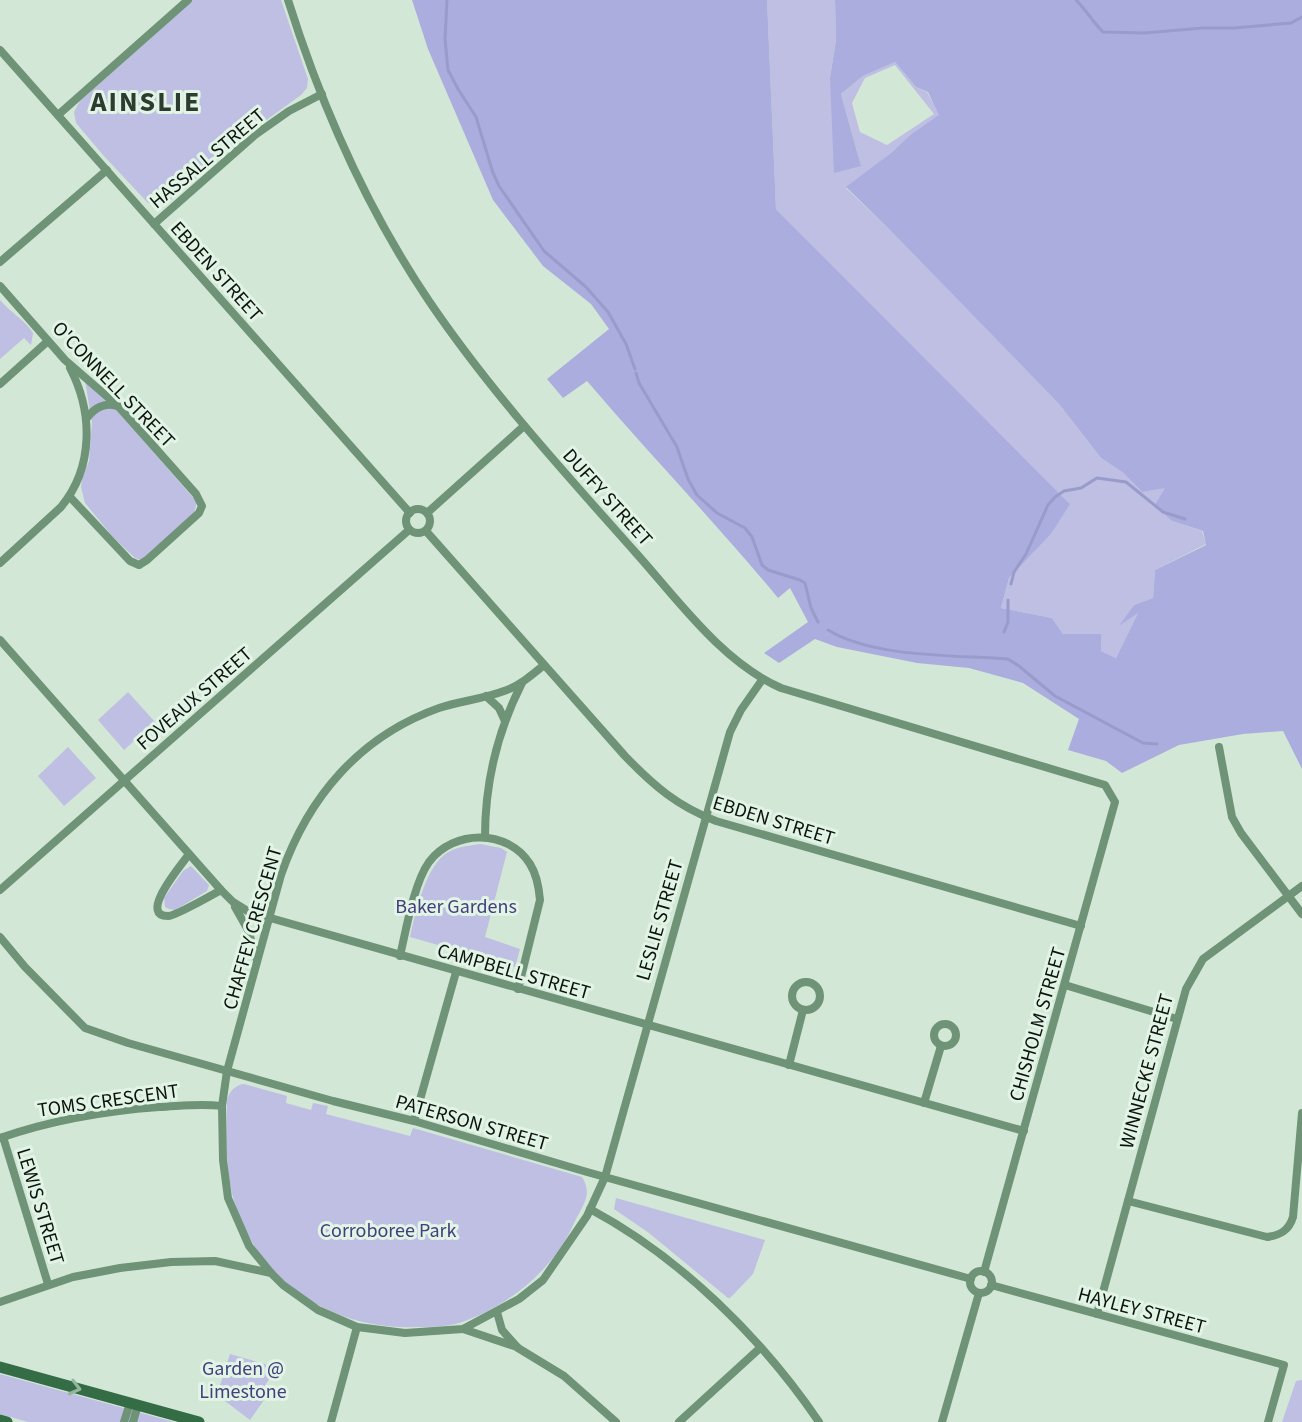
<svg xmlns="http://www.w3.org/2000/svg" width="1302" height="1422" font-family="'Source Sans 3',sans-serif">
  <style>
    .green { fill: #bebfe3; fill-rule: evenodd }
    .forest { fill: #abadde }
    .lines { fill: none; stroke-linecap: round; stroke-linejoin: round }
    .stream { stroke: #999bcb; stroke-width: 3 }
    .minor { stroke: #6e9377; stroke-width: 8 }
    .secondary { stroke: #346d45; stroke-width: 11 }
    .oneway { stroke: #93b79d }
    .labels { text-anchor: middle; stroke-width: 6; stroke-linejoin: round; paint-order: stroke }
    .street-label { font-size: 20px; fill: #0d140e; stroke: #e1f4e5 }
    .park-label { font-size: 20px; fill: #423f7c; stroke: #e1f4e5 }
    .district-label { font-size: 28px; font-weight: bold; letter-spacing: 2px; fill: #2c3c2f; stroke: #e1f4e5 }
  </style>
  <rect width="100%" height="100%" fill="#d3e7d7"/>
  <g class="green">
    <path d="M193,0h88l27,79 -1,9 -6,7 -62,45 -70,61 -9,5 -12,-3 -45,-48 -27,-32 -2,-11 6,-11z"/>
    <path d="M767,0h68l1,40 -6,38 31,88 -20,-72 22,-18 32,-14 21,25 11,5 13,23 -30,20 -19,18 -45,35 41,39 172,177 42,54 21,14 20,20 24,-5 6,34 30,10 4,13 -51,26 -2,28 -19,7 -12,19 17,-13 -23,47 -15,-7v-17h-38l-11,-16 -51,-10 8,-30 42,-44 18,-31 -293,-294zM895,65l39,49 -47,31 -27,-13 -8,-29 13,-25z"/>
    <path d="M0,300c10,12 25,20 33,33l-2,12 -7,-7 -24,21z"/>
    <path d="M85,380l33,32 79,90 -3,11 -53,47 -6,-2 -22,-21 -28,-34 -4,-16 1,-9 7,-17 3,-38z"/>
    <path d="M128,692l27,30 -31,28 -26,-30z"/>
    <path d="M68,747l28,31 -32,28 -26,-30z"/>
    <path d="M480,844l21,4 6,4 -22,85 35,12 -5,18 -105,-30c5,-23 15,-67 34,-82 10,-8 23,-9 36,-11z"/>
    <path d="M191,866l18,19 -2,6 -32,19 -6,-1 -4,-2 -1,-9 19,-27z"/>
    <path d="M244,1084l43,12 -1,7 25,7 2,-7 15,3 -2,8 84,22 3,-8 169,49c11,17 1,28 -7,44 -21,49 -66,85 -116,102 -13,4 -28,4 -42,4 -66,3 -130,-27 -165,-85 -28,-46 -26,-90 -25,-142 3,-9 8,-15 17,-16z"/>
    <path d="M616,1198l149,42 -12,34 -23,24h-2l-79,-65 -35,-24z"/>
    <path d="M230,1354l41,12 -1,12 -12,18 6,4 -14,20 -33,-25z"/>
    <path d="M0,1374l174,48h-146l-28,-8z"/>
    <path d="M1302,1380v42h-20l14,-41z"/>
  </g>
  <path class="forest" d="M412,0h355l9,209 294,295 -19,30 -42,44 -8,30 51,10 11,16h38v17l15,7 22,-45 -19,13 15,-21 19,-7 2,-28 51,-25 -3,-14 -31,-10 -17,-16 10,-17 -23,4 -20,-20 -21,-14 -42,-54 -172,-177 -41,-40 45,-34 19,-18 29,-20 -11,-23 -12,-5 -21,-25 -32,14 -22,18 20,72 -27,7 -4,-95 6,-38 -1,-40h467v769l-19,-38 -40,3 -64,11 -57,28 -16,-12 -38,-11 11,-31 -56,-36 -54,-15 -52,-5 -80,-16 -22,-8 -36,24 -15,-10 44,-31 -18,-34 -12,10c-61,-74 -129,-144 -191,-217l-24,17 -16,-19 62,-50 -18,-25 -48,-38 -50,-66 -65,-151z"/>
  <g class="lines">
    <g class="stream">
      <path d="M447,0l-2,39 3,31 10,19 18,28 17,56 6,13 45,65 42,36 22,25 18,32 9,25"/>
      <path d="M1076,0c10,10 17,22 27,32l42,1 57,-5h32l57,-5 11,-6"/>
      <path d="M636,373l3,10 38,64 11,32 9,16 20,18 28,15 7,9 10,28 6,5 32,10 5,3 6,25 7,14"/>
      <path d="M1011,584l3,-12 12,-18 22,-49 7,-8 9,-6 17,-3 16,-10 29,4 37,30 22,7"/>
      <path d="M828,630c46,28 127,25 180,29l11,7 36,30 88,47 14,1"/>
      <path d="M1004,632l4,-10v-22"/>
    </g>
    <g class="minor">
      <path d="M288,0c33,105 79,209 141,301 61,90 135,171 207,252 42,47 86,109 145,135l324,97 10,17 -131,470"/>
      <path d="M0,50l410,463"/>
      <path d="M58,115l130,-115"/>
      <path d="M154,224l101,-89 34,-24 33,-17"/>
      <path d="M0,262l107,-92"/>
      <path d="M0,286l65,74 53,46 78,88 6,12 -3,7 -52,47 -8,5 -9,-4 -60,-64"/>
      <path d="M0,384l48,-43"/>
      <path d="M87,418c7,-10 18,-16 30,-12"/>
      <circle cx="418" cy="521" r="12"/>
      <path d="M427,513l97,-87"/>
      <path d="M426,531l199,225c29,30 52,50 91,65l365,105"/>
      <path d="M0,563l61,-56c33,-40 32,-95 9,-139"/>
      <path d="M0,640l221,250 12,12 16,10 775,219"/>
      <path d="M544,665c-12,10 -25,21 -40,26 -21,8 -44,10 -65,17 -79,28 -131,89 -158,167l-54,196 -5,35 1,54 5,38 21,48 22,27 12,12 35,25 39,17 48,6 58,-4 56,-30 24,-19 44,-64 18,-39 125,-445 11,-22 21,-30"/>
      <path d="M486,696l13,12 6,13"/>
      <path d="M1219,747l13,70 9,16 61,81"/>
      <path d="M485,837c0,-55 12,-105 37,-154"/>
      <path d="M189,854c-6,9 -52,62 -21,62 7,0 44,-21 53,-26"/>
      <path d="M0,890l409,-360"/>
      <path d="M235,907l13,23 9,30"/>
      <path d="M0,937l25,30 60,61 43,15 205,58 81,20 173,51 384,107"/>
      <path d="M400,956c6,-26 14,-73 29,-94 25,-33 79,-33 101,2 7,11 9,24 10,36l-22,89"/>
      <circle cx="806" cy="996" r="14"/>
      <path d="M1065,985l112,34"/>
      <circle cx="945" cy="1035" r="11"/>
      <path d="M789,1065l14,-55"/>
      <path d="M924,1103l17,-57"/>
      <path d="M414,1121l42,-149"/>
      <path d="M3,1137l45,147"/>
      <path d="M0,1138c52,-18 104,-27 159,-31 22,-1 41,-4 63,-1"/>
      <path d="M1128,1201l139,36c14,-2 22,-7 26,-20l9,-104"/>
      <path d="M590,1209c90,48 172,129 229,213"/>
      <circle cx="981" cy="1282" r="11"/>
      <path d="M991,1285l293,80 -16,57"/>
      <path d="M0,1302l73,-25 47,-9 51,-6 44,-1 56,12"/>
      <path d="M497,1312l5,18 16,18 46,28 52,46"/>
      <path d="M1097,1314l89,-325 17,-30 99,-73"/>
      <path d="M463,1329l54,18"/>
      <path d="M124,1422l6,-19"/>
      <path d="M133,1422l5,-17"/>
      <path d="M331,1422l26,-95"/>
      <path d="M679,1422l81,-74"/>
      <path d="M942,1422l37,-129"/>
    </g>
    <g class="secondary">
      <path d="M0,1367l199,55"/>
      <path d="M0,1420l7,2"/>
    </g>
  </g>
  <defs><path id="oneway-chevron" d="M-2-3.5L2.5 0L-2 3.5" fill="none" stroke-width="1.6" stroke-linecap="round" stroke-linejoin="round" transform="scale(2)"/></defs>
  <use class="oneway" href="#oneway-chevron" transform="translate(75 1388) rotate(15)"/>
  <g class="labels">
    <g class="street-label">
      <text transform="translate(207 158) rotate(-40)" y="7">HASSALL STREET</text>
      <text transform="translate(217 271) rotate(48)" y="7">EBDEN STREET</text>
      <text transform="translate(114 384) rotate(46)" y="7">O'CONNELL STREET</text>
      <text transform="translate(608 497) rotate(48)" y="7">DUFFY STREET</text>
      <text transform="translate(194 698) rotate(-41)" y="7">FOVEAUX STREET</text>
      <text transform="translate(774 820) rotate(17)" y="7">EBDEN STREET</text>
      <text transform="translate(659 920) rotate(-74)" y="7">LESLIE STREET</text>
      <text transform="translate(252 928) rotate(-74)" y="7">CHAFFEY CRESCENT</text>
      <text transform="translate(514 971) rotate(16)" y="7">CAMPBELL STREET</text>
      <text transform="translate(1037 1024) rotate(-74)" y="7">CHISHOLM STREET</text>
      <text transform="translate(1146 1071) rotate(-75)" y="7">WINNECKE STREET</text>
      <text transform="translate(108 1100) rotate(-8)" y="7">TOMS CRESCENT</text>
      <text transform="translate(472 1122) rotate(16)" y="7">PATERSON STREET</text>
      <text transform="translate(41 1206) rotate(73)" y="7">LEWIS STREET</text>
      <text transform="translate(1142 1310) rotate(15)" y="7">HAYLEY STREET</text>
    </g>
    <g class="park-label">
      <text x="456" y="913">Baker Gardens</text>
      <text x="388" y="1237">Corroboree Park</text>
      <text x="243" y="1375">Garden @<tspan x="243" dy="23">Limestone</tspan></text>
    </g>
    <g class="district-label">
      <text x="146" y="111">AINSLIE</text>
    </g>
  </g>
</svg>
